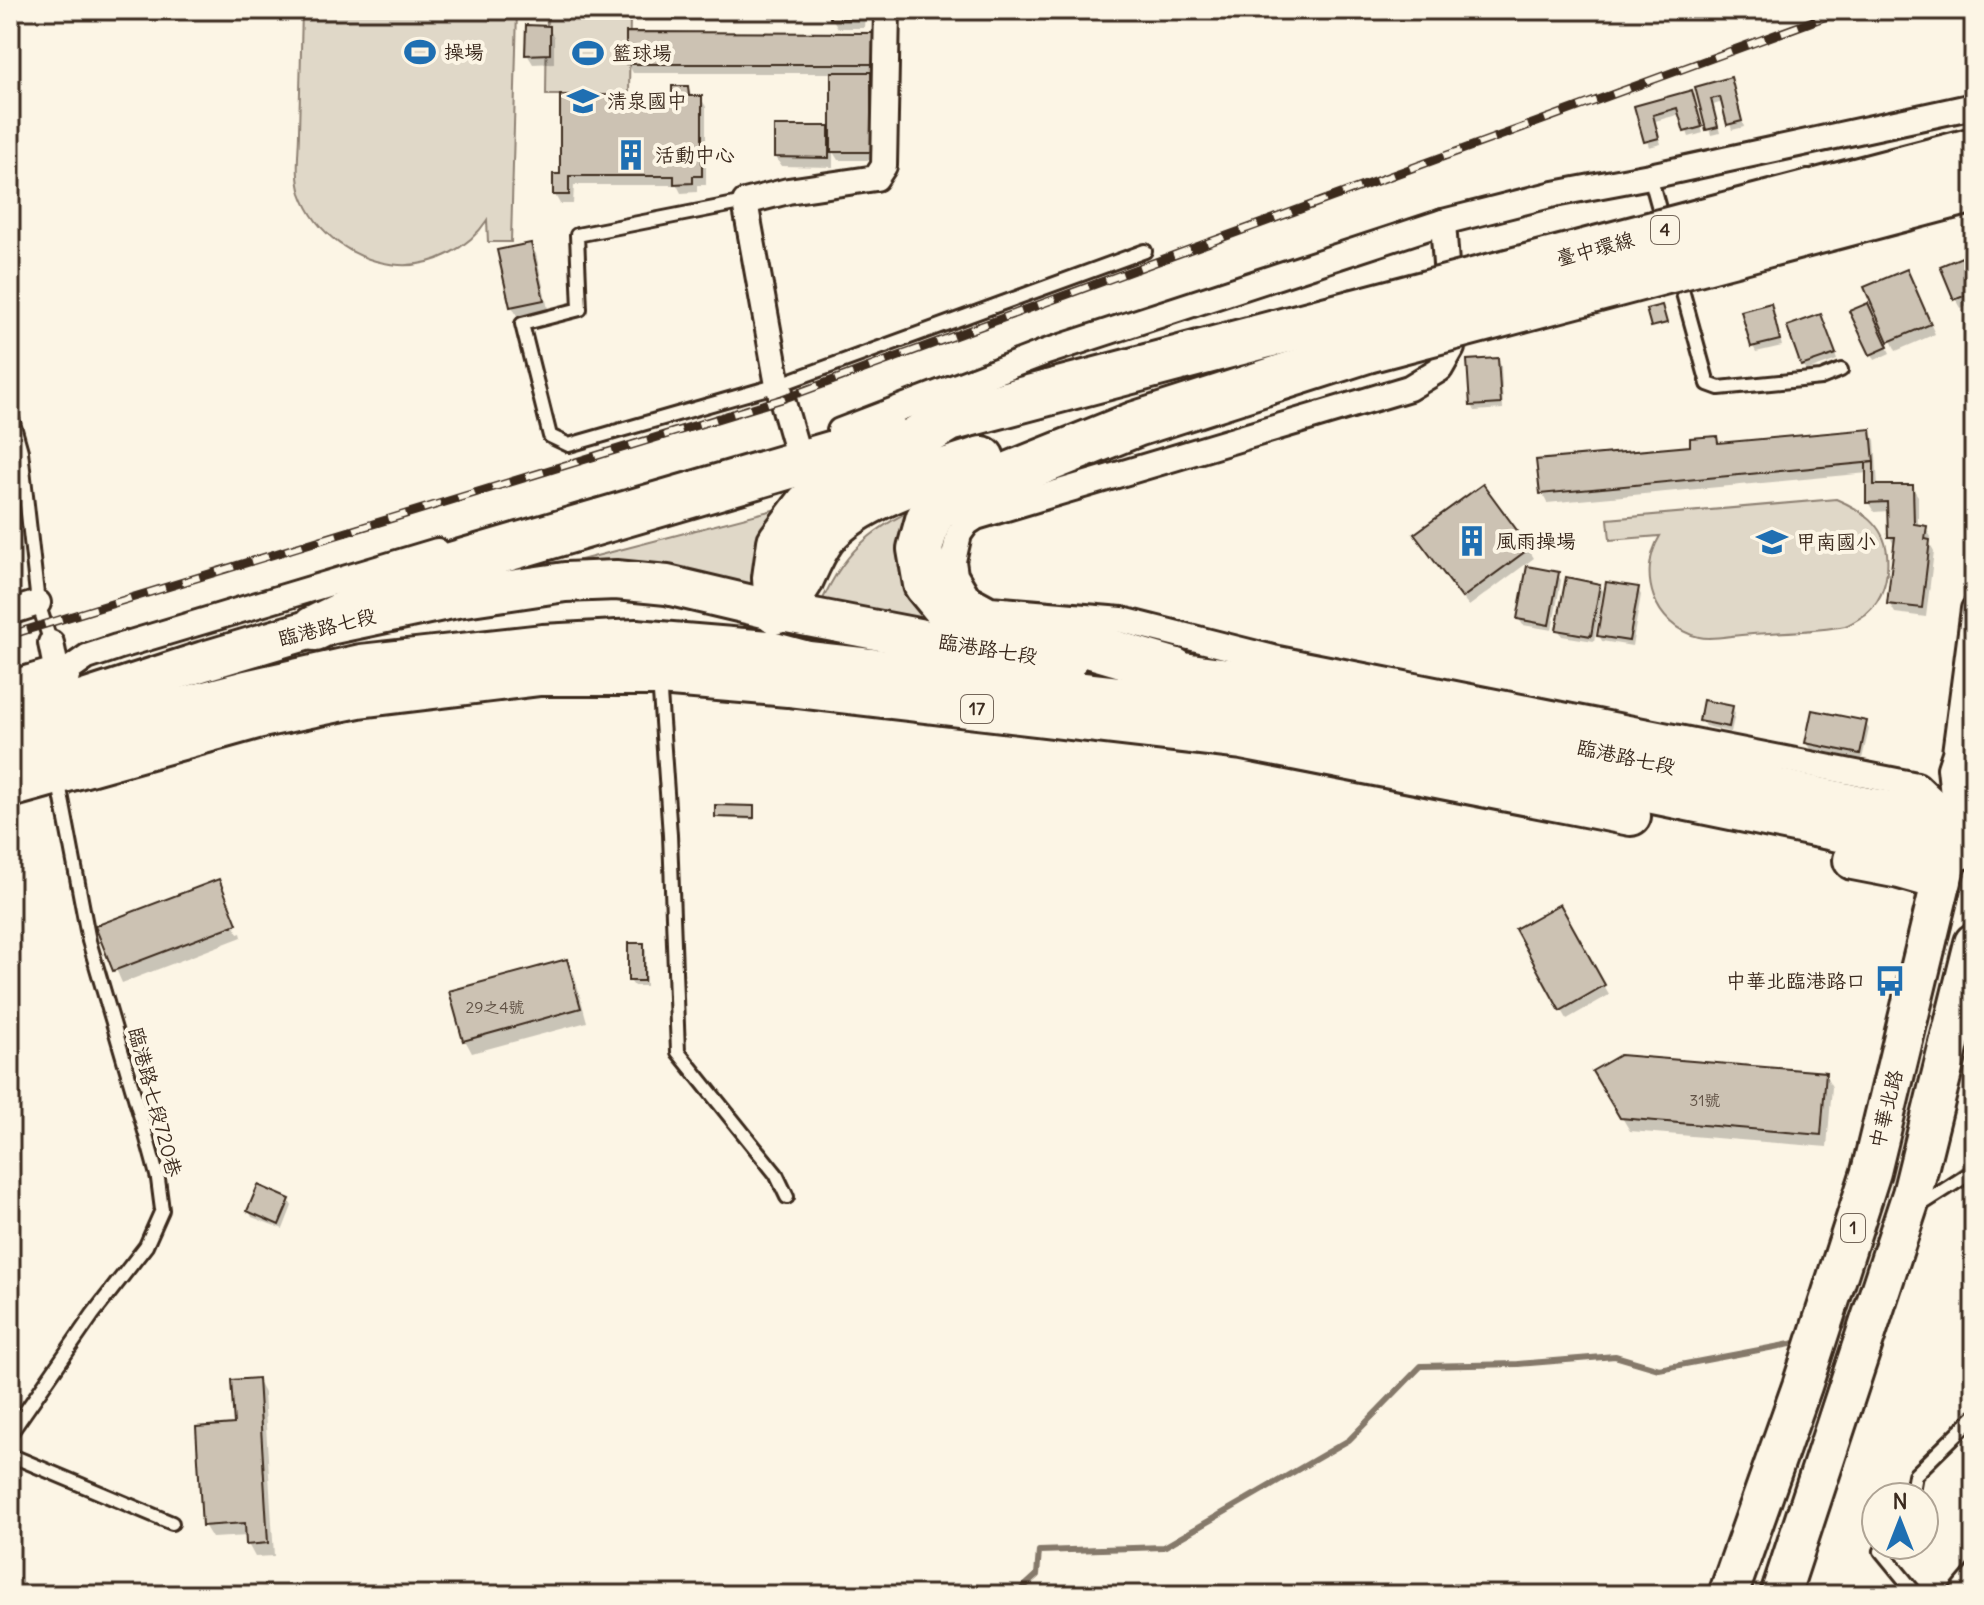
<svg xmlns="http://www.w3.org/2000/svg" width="1984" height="1605" font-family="Delius,'LXGW WenKai TC',sans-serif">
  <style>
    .green { fill: #e0d8c8; stroke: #8e8173; stroke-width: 2 }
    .shadow { fill: #0003 }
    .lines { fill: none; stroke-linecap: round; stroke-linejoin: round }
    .stream { stroke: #85796b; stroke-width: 6 }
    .building { fill: #ccc2b3; stroke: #3b2a1e; stroke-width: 2 }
    .service-casing { stroke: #3b2a1e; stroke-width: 18 }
    .minor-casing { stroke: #3b2a1e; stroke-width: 30 }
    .primary-casing { stroke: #3b2a1e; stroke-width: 44 }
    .motorway-casing { stroke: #3b2a1e; stroke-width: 50 }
    .service { stroke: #fcf5e5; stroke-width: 12 }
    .minor { stroke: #fcf5e5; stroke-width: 24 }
    .primary { stroke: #fcf5e5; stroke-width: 38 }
    .motorway { stroke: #fcf5e5; stroke-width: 44 }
    .rail-casing { stroke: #3b2a1e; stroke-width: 9 }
    .rail { stroke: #fcf5e5; stroke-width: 6; stroke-dasharray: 18; stroke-linecap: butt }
    .motorway-bridge-casing { stroke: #3b2a1e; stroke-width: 50; stroke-linecap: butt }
    .motorway-bridge { stroke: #fcf5e5; stroke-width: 44 }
    .labels { text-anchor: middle; stroke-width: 8; stroke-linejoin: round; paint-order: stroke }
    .number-label { font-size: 16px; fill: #5f5043 }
    .shield { fill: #fcf5e5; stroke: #75675a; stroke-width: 2 }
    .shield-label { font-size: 18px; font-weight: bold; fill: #3b2a1e }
    .poi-label { font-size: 20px; fill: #3b2a1e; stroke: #fcf5e5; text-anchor: start }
    .street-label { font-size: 20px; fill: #3b2a1e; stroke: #fcf5e5 }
  </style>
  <rect width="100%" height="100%" fill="#fcf5e5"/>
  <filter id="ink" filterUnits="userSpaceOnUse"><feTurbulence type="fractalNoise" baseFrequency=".0125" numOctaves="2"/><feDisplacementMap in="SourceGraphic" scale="16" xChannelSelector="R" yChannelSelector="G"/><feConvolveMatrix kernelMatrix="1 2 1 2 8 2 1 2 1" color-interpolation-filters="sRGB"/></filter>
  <g filter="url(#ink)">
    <g class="green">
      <path d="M302,10h215l-6,232h-23l-1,-22c-18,28 -54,47 -88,45 -43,-3 -83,-30 -98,-72 -6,-19 -2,-41 -2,-61 1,-40 2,-81 3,-122z"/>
      <path d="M547,10h83l-1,85h-83z"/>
      <path d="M944,494l-27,34 56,111 -153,-33c27,-65 63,-83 124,-112z"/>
      <path d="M1836,499c24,10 48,25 51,54 2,22 -3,46 -21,61 -6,4 -15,10 -21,12 -29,6 -73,6 -104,9 -13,1 -30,5 -42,2 -46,-11 -62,-63 -39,-101l-50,4 -2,-21z"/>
      <path d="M796,504l-39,83 -203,-20z"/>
    </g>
    <g class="shadow">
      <path d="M832,10h33l-1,18h-26l-6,-10z"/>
      <path d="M548,28l6,9v26l-21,1 -6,-10z"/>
      <path d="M872,35l5,9v29h-8l6,10v77h-37l-5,-8v15l-52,-1 -5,-9 52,-29 5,9v-64h-200l-5,-10z"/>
      <path d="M1733,85l11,42 -12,3 -9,-28 -10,3 7,28 -9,2 -14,-47z"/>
      <path d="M687,88l6,10h8l5,9v78h-9v7l-16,1 -4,-8h-103l-1,19h-13l-5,-9 7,-19z"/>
      <path d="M1691,93l12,40 -14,4 -8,-23 -26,7 6,23 -12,3 -12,-40z"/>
      <path d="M530,245l6,9 12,55 -31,7 -5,-10z"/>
      <path d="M1974,254v49l-13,5 -5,-9z"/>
      <path d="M1911,281l24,53 -39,17 -29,-63z"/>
      <path d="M1773,311l9,35 -26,6 -3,-6z"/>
      <path d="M1870,311l20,42 -15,7 -3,-6z"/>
      <path d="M1824,322l13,38 -31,11 -3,-6z"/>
      <path d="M1497,360l4,6 2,43 -28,2 -3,-6z"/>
      <path d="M1870,431l5,9 3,47h34l6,9v31l8,1 5,9 -1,7 4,7 -8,66 -31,-4 -6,-10 7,-55 -6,-11 -1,-26 -15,1 -6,-10v-29l-321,30 -5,-10 151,-45 23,-10 4,7z"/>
      <path d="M1422,544l106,5 6,9 -65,48z"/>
      <path d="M1557,574l4,6 -9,50 -29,-5 -4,-6z"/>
      <path d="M1599,585l4,6 -9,50 -32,-5 -3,-6z"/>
      <path d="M1638,589l3,6 -9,51 -30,-5 -3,-6z"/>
      <path d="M1732,708l3,6 -4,18 -26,-6 -4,-6z"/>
      <path d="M1865,723l4,6 -7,30 -51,-10 -4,-6z"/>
      <path d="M753,808l1,12 -36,-2 -1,-2z"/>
      <path d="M218,881l20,53 3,-1 1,4 -120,46 -24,-56z"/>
      <path d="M1559,907l50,88 -42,24 -50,-89z"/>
      <path d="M643,945l3,6v35h-12l-4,-5z"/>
      <path d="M566,961l8,13 13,48 -115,31 -7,-13z"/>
      <path d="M1595,1072l230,2 7,13 -5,60 -197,-16z"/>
      <path d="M289,1201l3,5 -9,23 -31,-12 -3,-6z"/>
      <path d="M257,1380l7,13 10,163 -19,1 -7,-13v-8l-36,2 -8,-13 32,-99z"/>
    </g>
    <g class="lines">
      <g class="stream">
        <path d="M1948,1181l26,-19"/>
        <path d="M1835,1333l21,-19"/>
        <path d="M1015,1595l22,-20 2,-24 125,-4 185,-107 72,-74 97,-2 97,-8 44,13 142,-27"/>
      </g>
    </g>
    <g class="building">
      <rect x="830" y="10" width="30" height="9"/>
      <path d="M526,25l24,1v28l-25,1z"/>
      <path d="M626,32l247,1v31h-247z"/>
      <rect x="831" y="72" width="40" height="80"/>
      <path d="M1731,77l11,44 -15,4 -7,-28 -9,2 7,28 -12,3 -11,-43z"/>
      <path d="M672,86h16l1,10h13v80h-9v7l-19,1v-8h-105v19h-16v-21h7v-79l112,1z"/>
      <path d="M1692,90l10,37 -18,5 -7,-24 -24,7 6,23 -15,4 -10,-36z"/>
      <path d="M774,126h55v32l-55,-1z"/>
      <path d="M531,243l13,57 -34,7 -13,-57z"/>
      <path d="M1974,252v40l-20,8 -14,-34z"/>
      <path d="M1907,269l24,55 -43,18 -24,-55z"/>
      <path d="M1771,303l9,37 -29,7 -10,-36z"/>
      <path d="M1868,303l20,44 -18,8 -21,-44z"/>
      <path d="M1662,305l5,18 -16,4 -5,-18z"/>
      <path d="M1821,314l15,40 -35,12 -14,-40z"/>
      <path d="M1498,358l3,46 -31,2 -3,-46z"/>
      <path d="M1871,429l3,33 -334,32 -4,-34 154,-14v-8l27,-2 1,7z"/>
      <path d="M1874,462v23h39l1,39 13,2 -2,13 5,1 -8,68 -35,-4 8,-67h-7l-1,-35 -21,1v-40z"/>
      <path d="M1483,484l47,64 -68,50 -48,-64z"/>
      <path d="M1527,566l32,6 -10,53 -32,-6z"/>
      <path d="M1566,577l34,7 -9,52 -35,-6z"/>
      <path d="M1606,582l33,5 -10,54 -32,-5z"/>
      <path d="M1703,700l30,6 -4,21 -30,-6z"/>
      <path d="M1812,710l55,11 -7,33 -55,-11z"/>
      <path d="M715,805l39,1v12l-39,-1z"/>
      <path d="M219,879l18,45 -124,47 -18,-45z"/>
      <path d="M1560,904l45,81 -45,26 -45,-82z"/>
      <rect x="628" y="943" width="16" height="38"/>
      <path d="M567,959l14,49 -118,33 -14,-50z"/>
      <path d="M1620,1055l206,17 -5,63 -201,-17 -28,-47z"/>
      <path d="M258,1185l32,14 -11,26 -32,-14z"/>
      <path d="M258,1378l10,165 -22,2 -1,-22 -43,3 -6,-99 38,-3 -3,-44z"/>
    </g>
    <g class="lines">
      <defs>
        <g id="service">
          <path d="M1650,176l13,47"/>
          <path d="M745,202l-168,33 3,74 -58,15 28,112 19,9 209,-60 367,-134"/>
          <path d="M1678,275l30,109 11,4 102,-10 20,-8"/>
          <path d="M10,412l11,39 17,152 13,40"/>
          <path d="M659,679l11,156 8,217 98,122 11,23"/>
          <path d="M1919,1206l55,-35"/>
          <path d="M10,1434l83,-120 53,-68 16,-36 -4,-31 -12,-44 -57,-194 -31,-163"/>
          <path d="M10,1455l162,68"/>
          <path d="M1911,1497l4,-22 59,-58"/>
          <path d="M1885,1545l-4,6 36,44"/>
          <path d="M1953,1595l21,-25"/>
        </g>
        <g id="minor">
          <path d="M1443,222l9,126 -12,21 -31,19 -433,129 -9,6 -8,11 -6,27 2,14 13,22 22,12 132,11 151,38 644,127 37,35"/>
          <path d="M840,431l206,-79 397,-130 111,-28 96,-18 324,-70"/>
          <path d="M796,448l-18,-63 -33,-183 43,-11 88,-13 8,-12 3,-156"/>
          <path d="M10,612l28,-9"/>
          <path d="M51,643l9,45"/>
          <path d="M60,676l27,-19 30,-10 320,-96"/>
          <path d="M1955,813l-5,-45 5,-15 19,-144"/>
        </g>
        <g id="primary">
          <path d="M1145,667l122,16 601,124 88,14 18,8"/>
          <path d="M10,691l50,-15"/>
          <path d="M10,724l194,-63 111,-33 142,-30 108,-16 51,-2 51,5 110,26 240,46 51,4"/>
          <path d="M10,756l52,-17 184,-49 115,-26 182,-20 93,-5 131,11 41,11 435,49 620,127 86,16 25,-7"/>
          <path d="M10,788l247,-69 102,-21 181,-22h119l129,11 454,53 389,76"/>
          <path d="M1853,860l47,9 42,12"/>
          <path d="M1728,1595l74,-209 69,-214 85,-351 18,-49"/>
          <path d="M1780,1595l132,-401 62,-251"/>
        </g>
        <g id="motorway">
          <path d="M777,611l-2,-33 5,-36 28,-37 141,-86 406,-107"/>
          <path d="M777,611c8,-10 17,-20 23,-30 7,-15 13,-30 23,-44 30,-39 112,-63 159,-78"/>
          <path d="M315,628l119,-58 455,-133"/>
          <path d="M1173,670l-92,-27 -96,-13 -19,-6 -16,-11 -24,-29 -6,-35 8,-29 8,-12 31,-22 37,-9 132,-53 231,-74"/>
        </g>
      </defs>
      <use href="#service" class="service-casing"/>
      <use href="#minor" class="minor-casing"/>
      <use href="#primary" class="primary-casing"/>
      <use href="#motorway" class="motorway-casing"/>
      <use href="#service" class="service"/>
      <use href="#minor" class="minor"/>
      <use href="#primary" class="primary"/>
      <use href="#motorway" class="motorway"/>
      <defs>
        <path id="rail" d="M10,635l772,-236 1061,-389"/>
      </defs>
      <use href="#rail" class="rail-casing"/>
      <use href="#rail" class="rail"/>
      <defs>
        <g id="motorway-bridge">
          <path d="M1355,312l619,-162"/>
          <path d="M1367,350l607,-160"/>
        </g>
      </defs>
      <use href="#motorway-bridge" class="motorway-bridge-casing"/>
      <use href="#motorway-bridge" class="motorway-bridge"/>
    </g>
  </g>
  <defs>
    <symbol id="stadium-bare" viewBox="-9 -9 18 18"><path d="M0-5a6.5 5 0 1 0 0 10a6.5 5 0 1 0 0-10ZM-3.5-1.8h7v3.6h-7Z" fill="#1f6fb2" stroke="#fcf5e5" stroke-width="2.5" paint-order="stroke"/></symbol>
    <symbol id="school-bare" viewBox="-9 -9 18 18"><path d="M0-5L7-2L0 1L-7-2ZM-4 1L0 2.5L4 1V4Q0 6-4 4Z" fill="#1f6fb2" stroke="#fcf5e5" stroke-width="2.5" paint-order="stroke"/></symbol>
    <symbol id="building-bare" viewBox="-9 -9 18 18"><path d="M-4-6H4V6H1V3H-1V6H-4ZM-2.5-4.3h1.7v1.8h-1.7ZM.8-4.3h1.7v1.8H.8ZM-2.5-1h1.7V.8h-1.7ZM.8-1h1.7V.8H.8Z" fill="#1f6fb2" stroke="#fcf5e5" stroke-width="2.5" paint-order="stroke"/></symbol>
    <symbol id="bus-bare" viewBox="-9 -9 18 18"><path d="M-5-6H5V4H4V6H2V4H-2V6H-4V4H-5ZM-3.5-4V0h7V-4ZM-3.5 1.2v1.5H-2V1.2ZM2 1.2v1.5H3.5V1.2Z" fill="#1f6fb2" stroke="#fcf5e5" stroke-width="2.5" paint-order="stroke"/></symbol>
  </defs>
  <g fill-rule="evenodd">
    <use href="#stadium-bare" x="398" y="30" width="44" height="44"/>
    <use href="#stadium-bare" x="566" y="31" width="44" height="44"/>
    <use href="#school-bare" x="561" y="79" width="44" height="44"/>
    <use href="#building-bare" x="609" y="133" width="44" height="44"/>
    <use href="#building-bare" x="1450" y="519" width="44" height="44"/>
    <use href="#school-bare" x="1750" y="520" width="44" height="44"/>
    <use href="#bus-bare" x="1868" y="959" width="44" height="44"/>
  </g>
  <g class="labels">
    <g class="number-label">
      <text x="495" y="1013">29之4號</text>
      <text x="1705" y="1106">31號</text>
    </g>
    <g class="shield">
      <rect x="1651" y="216" width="28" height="28" rx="6"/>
      <rect x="961" y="695" width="32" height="28" rx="6"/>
      <rect x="1841" y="1214" width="24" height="28" rx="6"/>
    </g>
    <g class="shield-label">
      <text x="1665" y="236">4</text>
      <text x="977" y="715">17</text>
      <text x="1853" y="1234">1</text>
    </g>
    <g class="poi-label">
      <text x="444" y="59">操場</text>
      <text x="612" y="60">籃球場</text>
      <text x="607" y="108">清泉國中</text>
      <text x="655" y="162">活動中心</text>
      <text x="1496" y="548">風雨操場</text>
      <text x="1796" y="549">甲南國小</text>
      <text x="1866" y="988" text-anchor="end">中華北臨港路口</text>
    </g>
    <g class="street-label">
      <text transform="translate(1595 249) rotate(-15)" y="7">臺中環線</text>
      <text transform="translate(327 627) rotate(-14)" y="7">臨港路七段</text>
      <text transform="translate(988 649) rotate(9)" y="7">臨港路七段</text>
      <text transform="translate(1626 757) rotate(12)" y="7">臨港路七段</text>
      <text transform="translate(155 1102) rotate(75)" y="7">臨港路七段720巷</text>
      <text transform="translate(1886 1109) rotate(-76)" y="7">中華北路</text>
    </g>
  </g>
  <rect width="1984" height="1605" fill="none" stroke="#fcf5e5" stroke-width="40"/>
  <rect x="20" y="20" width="1944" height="1565" fill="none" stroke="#3b2a1e" stroke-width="3" filter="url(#ink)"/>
  <g transform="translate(1900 1521)"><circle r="38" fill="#fcf5e5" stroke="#afa495" stroke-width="2"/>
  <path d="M0-6L14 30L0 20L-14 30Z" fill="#1f6fb2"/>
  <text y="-12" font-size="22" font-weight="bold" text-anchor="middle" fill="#3b2a1e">N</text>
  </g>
</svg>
